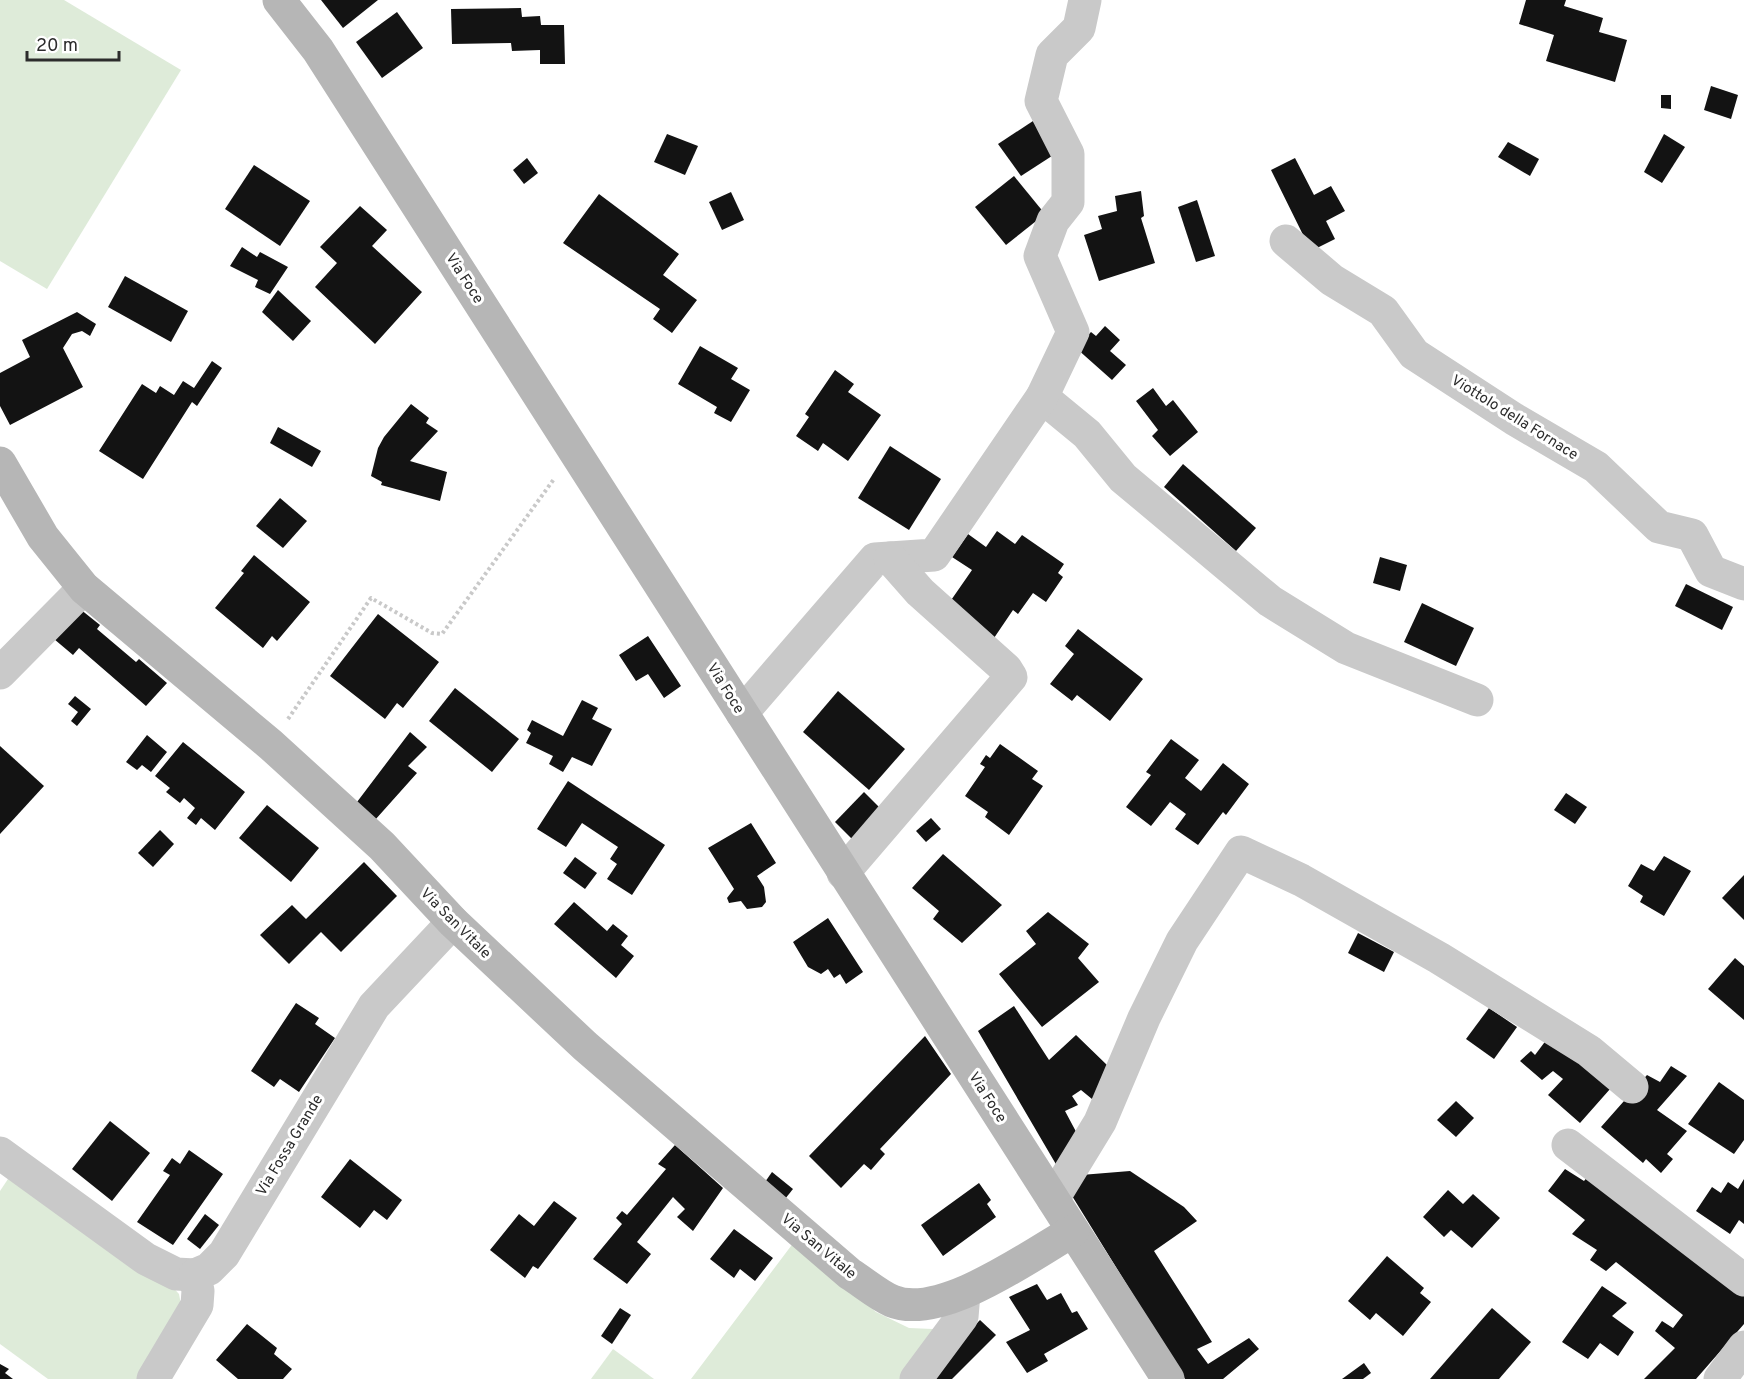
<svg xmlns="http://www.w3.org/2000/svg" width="1744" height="1379" font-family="Overpass,sans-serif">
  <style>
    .green { fill: #deebd9 }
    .building { fill: #131313 }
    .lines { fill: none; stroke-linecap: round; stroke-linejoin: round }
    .path { stroke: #c9c9c9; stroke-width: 4; stroke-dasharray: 3 3; stroke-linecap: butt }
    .street { stroke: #c9c9c9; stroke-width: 33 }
    .secondary { stroke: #b6b6b6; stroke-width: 33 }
    .labels { text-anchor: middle; stroke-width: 6; stroke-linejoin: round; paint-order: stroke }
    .street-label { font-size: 15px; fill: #2c2c2c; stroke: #fff }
  </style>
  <rect width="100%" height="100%" fill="#fff"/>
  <g class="green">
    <path d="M0,0h64l117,70 -134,219 -47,-28z"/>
    <path d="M14,1170l153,111 12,13 3,16 -38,69h-96l-48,-35v-153z"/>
    <path d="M794,1242l82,70 33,16 24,1 -25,50h-217z"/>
    <path d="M613,1349l41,30h-63z"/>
  </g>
  <g class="building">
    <path d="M321,0h57l-35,28z"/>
    <path d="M1526,0h40l-2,6 39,12 -4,14 28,8 -12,42 -69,-21 8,-26 -35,-11z"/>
    <path d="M521,8l1,9 18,-1 1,9h23l1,39h-25v-14l-28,1 -1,-8 -59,1 -1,-35z"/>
    <path d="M397,12l26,36 -41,30 -26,-36z"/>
    <path d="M1711,86l27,9 -7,24 -27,-9z"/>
    <path d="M1661,95h10v14l-10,-1z"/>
    <path d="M1033,121l22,33 -34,22 -23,-32z"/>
    <path d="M667,134l31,12 -13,29 -31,-13z"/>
    <path d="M1664,134l21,13 -23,36 -18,-11z"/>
    <path d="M1508,142l31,17 -9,17 -32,-19z"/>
    <path d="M527,158l11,15 -14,11 -11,-14z"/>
    <path d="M1295,158l19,37 17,-9 14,25 -19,10 9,18 -24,12 -40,-81z"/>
    <path d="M254,165l56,36 -30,45 -55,-37z"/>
    <path d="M1014,176l31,38 -39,31 -31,-38z"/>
    <path d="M1141,191l3,25 -3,2 14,45 -56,18 -15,-46 18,-6 -4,-13 19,-5 -2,-15z"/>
    <path d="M731,192l13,28 -22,10 -13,-28z"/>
    <path d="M599,194l80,60 -16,21 34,25 -25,33 -19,-14 7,-10 -97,-66z"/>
    <path d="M1197,200l18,56 -19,6 -18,-55z"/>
    <path d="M360,206l27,24 -15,16 50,46 -47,52 -60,-57 22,-24 -17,-16z"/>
    <path d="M242,247l15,10 3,-5 28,15 -18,27 -15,-7 3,-7 -28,-14z"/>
    <path d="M125,276l63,35 -17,31 -63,-35z"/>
    <path d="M278,290l33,31 -18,20 -31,-29z"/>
    <path d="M77,312l19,12 -6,12 -8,-5 -10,3 -9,14 20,39 -73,38 -10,-19v-33l30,-16 -8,-17z"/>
    <path d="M1105,326l15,14 -10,11 16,14 -14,15 -36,-32 15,-16 5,4z"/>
    <path d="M700,346l38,22 -7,11 19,11 -19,32 -17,-9 3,-6 -39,-23z"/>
    <path d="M212,361l10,7 -25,38 -5,-4 -49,77 -44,-28 43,-67 14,9 4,-7 14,9 9,-14 11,7z"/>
    <path d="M835,370l19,14 -6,8 33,23 -33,46 -25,-18 -5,8 -22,-15 13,-19 -4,-3z"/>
    <path d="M1153,388l13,18 7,-6 25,32 -28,24 -18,-20 6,-6 -22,-29z"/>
    <path d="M411,404l18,14 -3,5 12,8 -28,30 37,11 -7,29 -59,-16 1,-3 -11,-6 7,-28 6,-11z"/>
    <path d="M278,427l43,24 -9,16 -42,-24z"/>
    <path d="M890,446l51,33 -32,51 -51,-32z"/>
    <path d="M1183,464l73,64 -20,23 -72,-64z"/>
    <path d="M280,498l27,23 -24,27 -27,-22z"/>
    <path d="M997,531l18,13 7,-9 42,29 -6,9 5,4 -17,25 -13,-9 -15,21 -5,-4 -19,28 -47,-32 25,-36 -20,-13 16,-23 18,13z"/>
    <path d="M254,555l56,47 -33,39 -5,-5 -9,12 -48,-40 29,-35 -3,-2z"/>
    <path d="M1380,557l27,8 -7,26 -27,-8z"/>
    <path d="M1686,584l47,23 -11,23 -47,-24z"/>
    <path d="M1422,603l52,25 -18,38 -52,-24z"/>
    <path d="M80,609l20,16 -3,4 39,33 3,-3 28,24 -21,23 -67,-58 -6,7 -19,-16z"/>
    <path d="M378,614l61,48 -36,46 -6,-5 -12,16 -55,-43z"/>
    <path d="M1078,629l65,50 -33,42 -33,-26 -5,6 -22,-17 24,-30 -9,-8z"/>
    <path d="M648,636l33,50 -17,12 -16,-24 -12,7 -17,-26z"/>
    <path d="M455,688l64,51 -27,33 -63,-51z"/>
    <path d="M838,691l67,58 -36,41 -66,-58z"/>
    <path d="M75,696l16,13 -14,17 -6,-5 7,-9 -10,-8z"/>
    <path d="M582,700l16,8 -6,11 20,10 -20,37 -20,-9 -9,15 -14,-8 4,-8 -27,-13 5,-10 -4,-3 5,-10 31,16z"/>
    <path d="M410,732l17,15 -19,19 9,7 -42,47 -18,-18z"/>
    <path d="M147,735l20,17 -16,20 -9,-7 -5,5 -11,-8z"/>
    <path d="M1171,739l28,21 -14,18 16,13 22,-28 26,21 -23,31 -3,-3 -25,33 -23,-16 11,-15 -16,-12 -19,24 -25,-19 25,-32 -5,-3z"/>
    <path d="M183,742l62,50 -30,38 -14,-12 -5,7 -9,-7 8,-10 -11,-10 -4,5 -14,-11 4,-4 -15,-12z"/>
    <path d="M1000,744l38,27 -6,8 11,7 -34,49 -24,-18 3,-5 -23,-16 20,-29 -5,-3 6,-9 4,3z"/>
    <path d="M0,746l44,40 -44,48z"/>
    <path d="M568,781l97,64 -33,50 -25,-16 10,-15 -7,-5 8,-12 -36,-24 -16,24 -29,-18z"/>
    <path d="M864,792l17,17 -29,30 -17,-17z"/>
    <path d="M1566,793l21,14 -12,17 -21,-14z"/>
    <path d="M267,805l52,43 -28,34 -52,-44z"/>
    <path d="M931,818l10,11 -15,13 -10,-11z"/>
    <path d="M751,823l25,40 -19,13 7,11 2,15 -4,5 -15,2 -6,-8 -12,2 -2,-5 7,-9 -26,-41z"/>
    <path d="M160,830l14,14 -21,23 -15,-14z"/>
    <path d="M943,854l59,51 -40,38 -29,-24 6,-8 -27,-23z"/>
    <path d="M1664,856l27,15 -27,45 -24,-14 3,-6 -15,-10 13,-22 13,7z"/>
    <path d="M575,857l22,16 -12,16 -22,-16z"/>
    <path d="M364,862l33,34 -56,56 -20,-20 -32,32 -29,-29 32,-30 14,14z"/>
    <path d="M1744,875v45l-22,-22z"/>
    <path d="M574,902l33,29 6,-7 15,12 -7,9 13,11 -18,22 -62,-54z"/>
    <path d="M1048,912l41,32 -11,14 21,24 -57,45 -43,-53 37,-30 -10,-13z"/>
    <path d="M828,918l35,54 -17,12 -6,-10 -6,4 -6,-9 -7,5 -13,-7 -15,-25z"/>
    <path d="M1358,933l36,19 -10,20 -36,-19z"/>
    <path d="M1735,958l9,8v54l-36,-31z"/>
    <path d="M296,1003l23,15 -4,6 20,14 -36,54 -19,-13 -6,8 -23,-16z"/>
    <path d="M1014,1006l35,54 27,-25 31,30 -9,31 -6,3 -11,-9 -9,6 6,9 -13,6 16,30 -24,25 -79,-135z"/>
    <path d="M1489,1008l28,19 -23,32 -28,-20z"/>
    <path d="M1550,1035l68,45 -38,43 -32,-28 15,-16 -10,-8 -11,9 -22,-19 11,-10 4,4z"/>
    <path d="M925,1036l26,38 -71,75 5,5 -14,16 -7,-6 -23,24 -32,-32z"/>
    <path d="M1671,1066l16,10 -30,34 30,21 -20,23 6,5 -12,14 -15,-14 -3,4 -42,-36 46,-52 13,7z"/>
    <path d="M1719,1082l25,18v40l-10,14 -46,-30z"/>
    <path d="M1456,1101l18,17 -18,19 -19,-17z"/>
    <path d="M110,1121l40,32 -38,48 -40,-32z"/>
    <path d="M675,1145l48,43 -30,43 -16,-14 8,-8 -12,-12 -36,45 14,12 -24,30 -34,-25 29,-35 -6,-6 6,-7 5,4 39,-46 -8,-5z"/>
    <path d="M189,1150l34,24 -50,71 -36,-23 33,-47 -7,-4 9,-13 8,6z"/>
    <path d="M350,1159l52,41 -15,20 -13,-10 -14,18 -39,-31z"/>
    <path d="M1565,1169l19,12 9,-11 151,122v32l-48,55h-52l31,-31 -20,-17 7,-10 11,7 10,-13 -67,-53 -10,9 -16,-11 7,-10 -25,-16 13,-14 -37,-29z"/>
    <path d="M1130,1171l54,36 13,14 -43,30 58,91 -15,7 11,15 41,-26 10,11 -36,30h-38l-116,-188 12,-16z"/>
    <path d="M772,1172l21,17 -8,10 -20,-17z"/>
    <path d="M1744,1179v45l-5,-4 -9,14 -34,-23 16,-24 9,6 7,-11 10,7z"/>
    <path d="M979,1183l12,17 -4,4 9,13 -53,39 -22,-31z"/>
    <path d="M1448,1190l15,14 10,-10 27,24 -28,30 -21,-18 -7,7 -21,-20z"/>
    <path d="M554,1201l23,17 -39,51 -5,-3 -8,12 -35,-28 29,-36 15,12z"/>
    <path d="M205,1214l14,11 -19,24 -13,-10z"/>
    <path d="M734,1229l39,29 -18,23 -15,-12 -6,9 -24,-19z"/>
    <path d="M1387,1256l37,32 -4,5 11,9 -28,34 -27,-23 -6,7 -22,-19z"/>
    <path d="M1037,1284l10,16 14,-7 11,20 5,-2 11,18 -44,25 4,7 -21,12 -21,-31 24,-12 -21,-33z"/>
    <path d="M1602,1286l25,17 -15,13 22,16 -16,24 -18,-13 -12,16 -26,-17z"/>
    <path d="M620,1308l11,7 -19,29 -11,-8z"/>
    <path d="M1492,1308l39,34 -32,37h-69z"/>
    <path d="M980,1320l16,15 -44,44h-21l26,-35z"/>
    <path d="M247,1324l30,24 -3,6 18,15 -9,10h-45l-22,-19z"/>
    <path d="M1364,1363l7,10 -8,6h-21z"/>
    <path d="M0,1364l9,5 -4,4 8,6h-13z"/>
  </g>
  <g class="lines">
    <path class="path" d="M288,719l83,-121 61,35 10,1 112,-155"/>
    <g class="street">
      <path d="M1286,241l46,39 51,31 31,43 100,65 82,48 63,60 33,8 19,36 33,13"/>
      <path d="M1042,397l45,37 36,44 147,123 76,47 131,52"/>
      <path d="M0,673l84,-85"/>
      <path d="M742,713l133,-154 59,-4 108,-158 31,-65 -33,-76 13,-35 15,-19v-48l-27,-53 11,-46 27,-27 6,-28"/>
      <path d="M843,873l168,-196 -5,-8 -86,-77 -30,-34"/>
      <path d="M1568,1145l176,135"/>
      <path d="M0,1153l146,106 30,15 19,1"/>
      <path d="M1053,1199l47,-77 44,-104 38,-77 59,-89 60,28 138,78 150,93 43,36"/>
      <path d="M153,1379l44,-74 1,-14 -3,-16 14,-6 15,-15 150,-248 79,-84"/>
      <path d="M916,1379l46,-62 2,-24"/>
      <path d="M1720,1379l24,-32"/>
    </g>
    <g class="secondary">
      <path d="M279,0l39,50 850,1329"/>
      <path d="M0,463l43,74 41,51 187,157 111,101 71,76 132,124 265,228c13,8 28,21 42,27 49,20 139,-46 181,-70"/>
    </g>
  </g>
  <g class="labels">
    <g class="street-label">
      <text transform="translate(465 278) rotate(57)" y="5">Via Foce</text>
      <text transform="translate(1515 417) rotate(32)" y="5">Viottolo della Fornace</text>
      <text transform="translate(726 688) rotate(58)" y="5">Via Foce</text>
      <text transform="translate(456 923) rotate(45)" y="5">Via San Vitale</text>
      <text transform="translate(988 1097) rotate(57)" y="5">Via Foce</text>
      <text transform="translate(289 1145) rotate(-59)" y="5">Via Fossa Grande</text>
      <text transform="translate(819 1246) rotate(40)" y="5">Via San Vitale</text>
    </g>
  </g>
  <path d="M27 51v9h92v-9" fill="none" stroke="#2c2c2c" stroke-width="3"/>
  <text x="36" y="51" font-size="18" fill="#2c2c2c" stroke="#ffffff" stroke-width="4.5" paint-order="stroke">20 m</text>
</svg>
